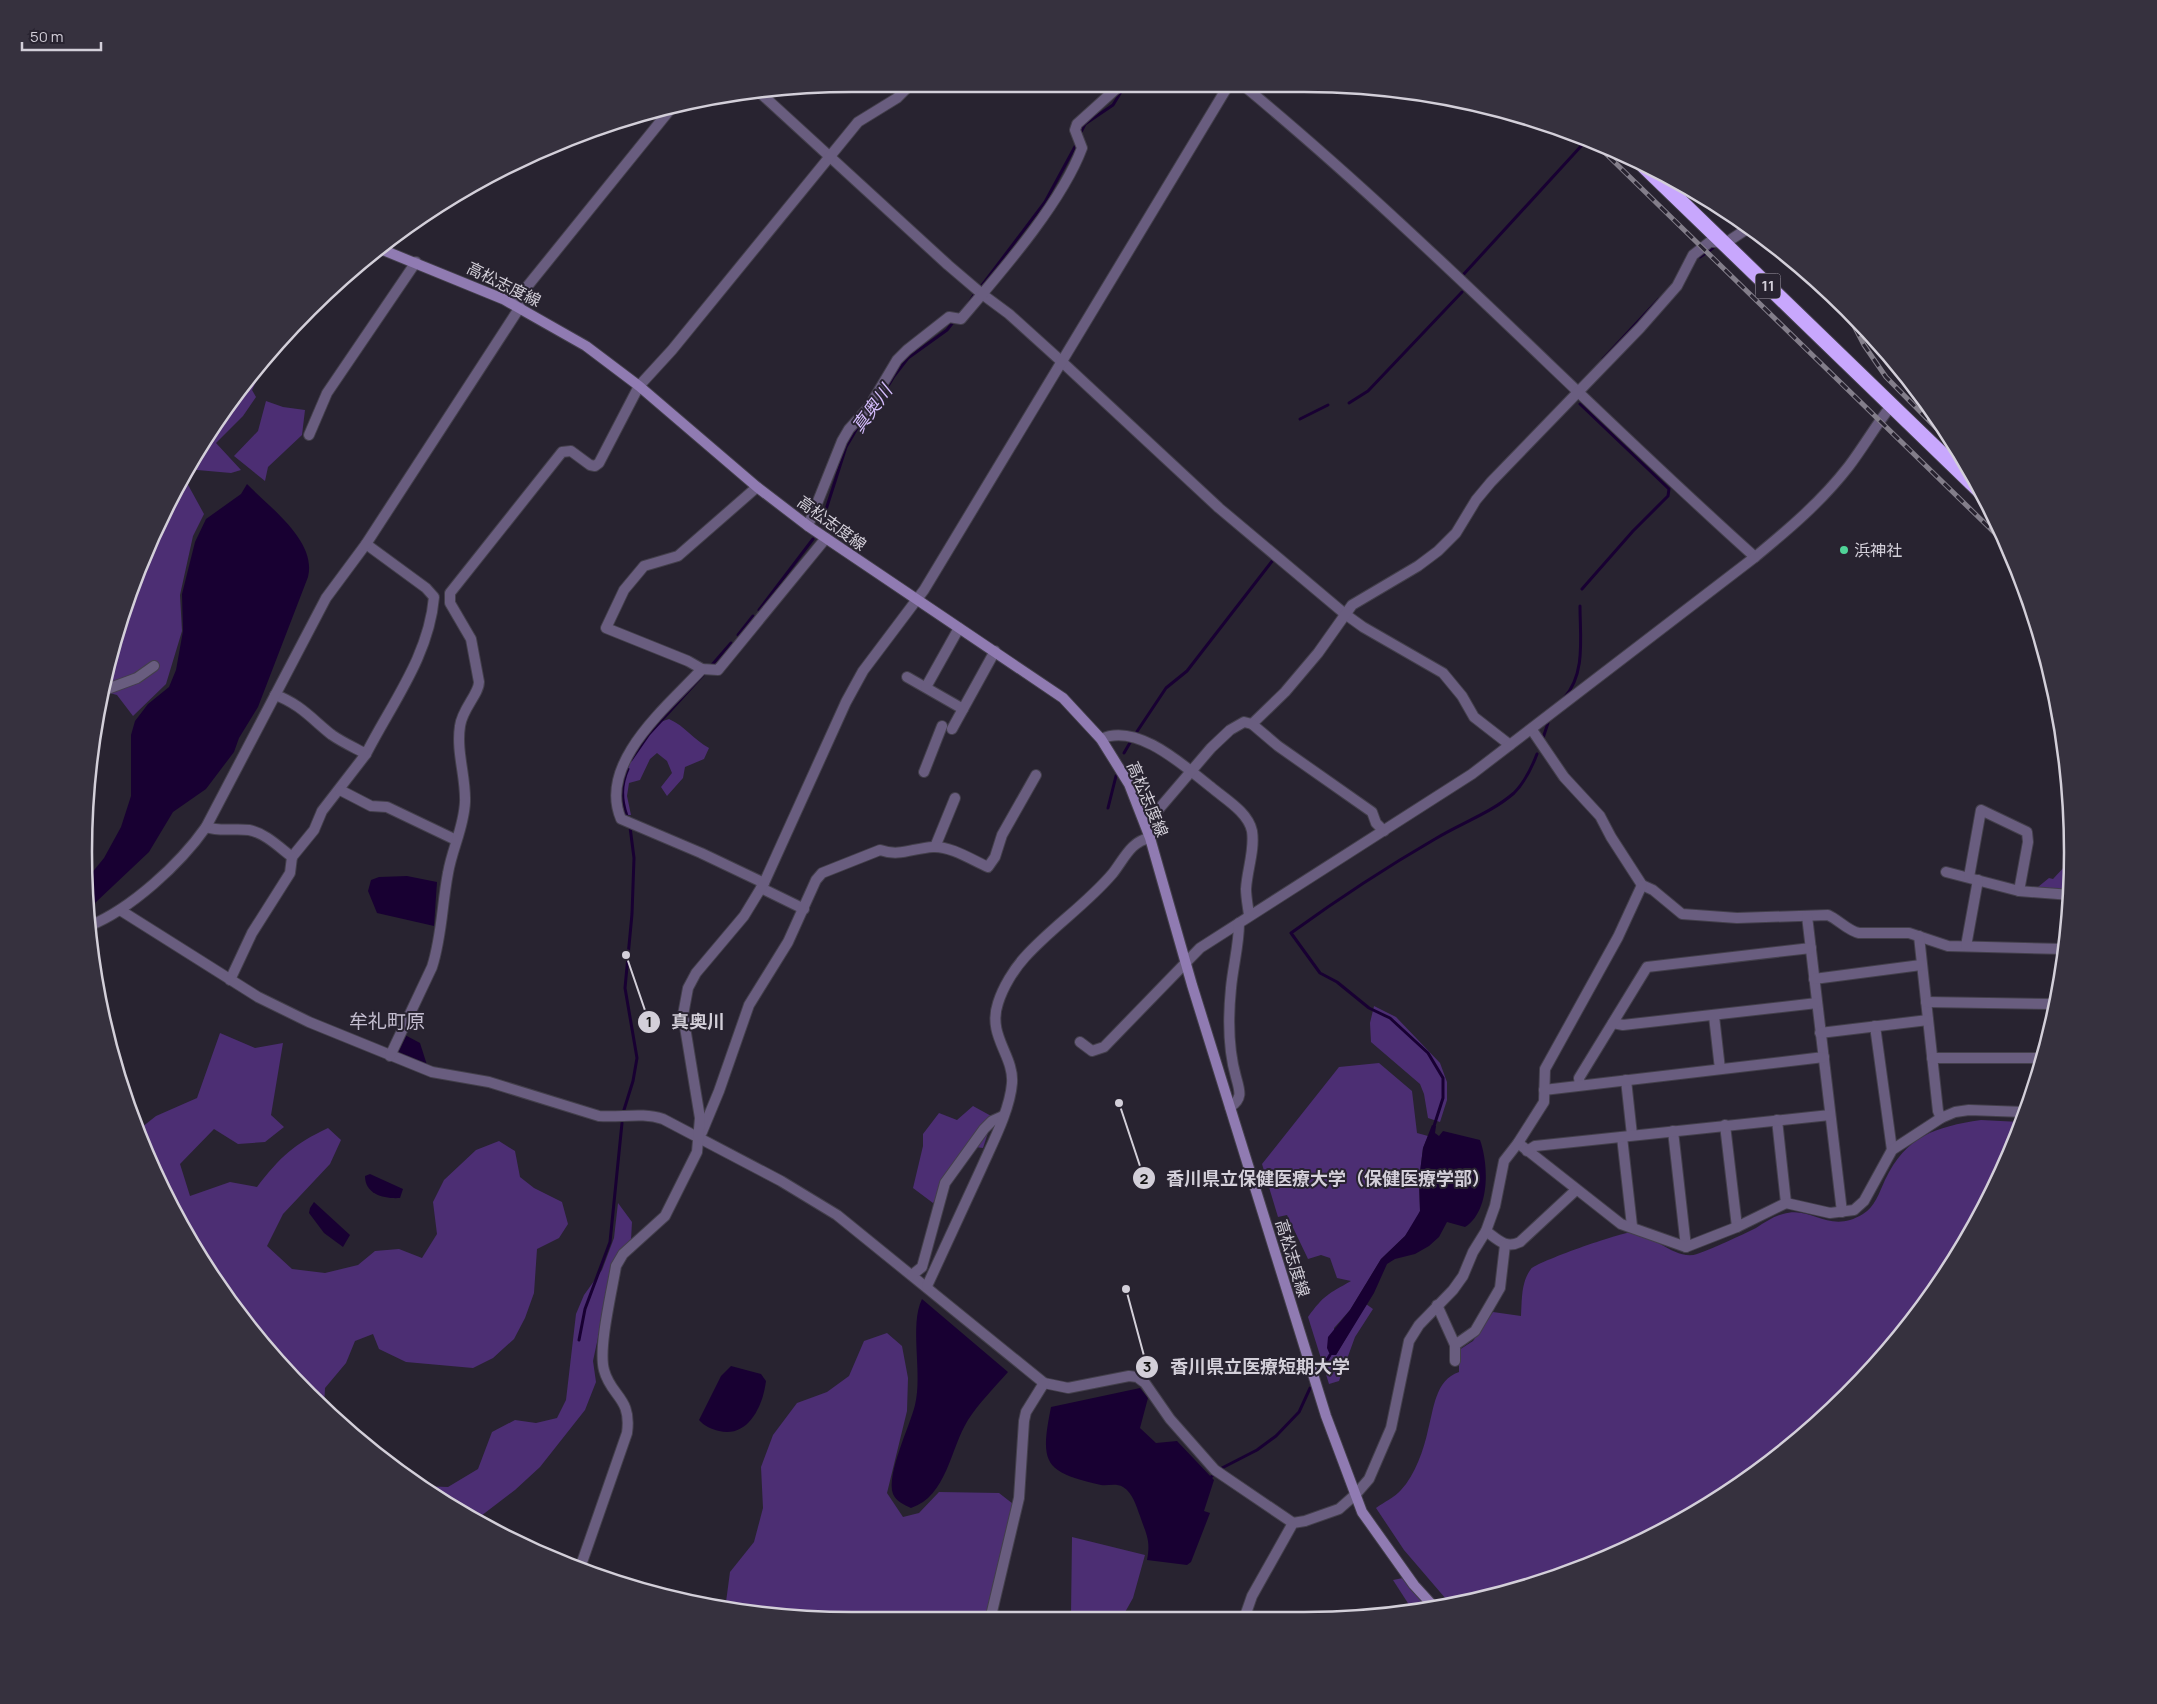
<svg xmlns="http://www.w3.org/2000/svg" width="2157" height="1704" font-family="Manrope,'Noto Sans JP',sans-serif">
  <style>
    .green { fill: #4c2e73 }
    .water { fill: #180032 }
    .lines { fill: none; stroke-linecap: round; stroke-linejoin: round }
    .stream { stroke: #180032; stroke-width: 3 }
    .street-casing { stroke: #433f4b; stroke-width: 12 }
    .secondary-casing { stroke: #433f4b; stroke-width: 12 }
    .highway-casing { stroke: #433f4b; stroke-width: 17 }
    .street { stroke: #695d7f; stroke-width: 10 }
    .secondary { stroke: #907bb2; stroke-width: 10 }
    .highway { stroke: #c8a7fd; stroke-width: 15 }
    .rail-casing { stroke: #837e8a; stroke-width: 5 }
    .rail { stroke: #282330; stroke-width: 3; stroke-dasharray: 9; stroke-linecap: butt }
    .poi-dot { fill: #50d398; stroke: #282330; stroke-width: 2 }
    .labels { text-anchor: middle; stroke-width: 4; stroke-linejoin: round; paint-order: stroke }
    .shield { fill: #282330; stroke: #a09ba6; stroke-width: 1 }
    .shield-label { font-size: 15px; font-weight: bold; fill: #d3cfd9 }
    .street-label { font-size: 16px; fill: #d3cfd9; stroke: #282330 }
    .poi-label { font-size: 16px; fill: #d3cfd9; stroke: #282330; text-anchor: start }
    .water-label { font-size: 18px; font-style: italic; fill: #d4bcfc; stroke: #282330 }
    .quarter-label { font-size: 19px; fill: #c3bdcf; stroke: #282330 }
    .rim { fill: none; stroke: #d3cfd9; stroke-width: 2.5 }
    .leader { fill: none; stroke: #d3cfd9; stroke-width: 2 }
    .callout-dot { fill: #d3cfd9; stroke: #282330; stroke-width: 2 }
    .mark-label { font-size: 15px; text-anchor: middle; font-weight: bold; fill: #111 }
    .callout-label { font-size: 18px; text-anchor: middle; font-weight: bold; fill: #d3cfd9; stroke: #282330; stroke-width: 4; stroke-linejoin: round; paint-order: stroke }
  </style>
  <rect width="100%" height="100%" fill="#282330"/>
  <g class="green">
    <path d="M259,376l-7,14 4,7 -13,19 -27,27 25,27 -10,3 -45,-4 54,-81 10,-9z"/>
    <path d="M266,401l17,6 22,3 -3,25 -34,32 -3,14 -31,-25 24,-25z"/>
    <path d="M185,471l2,12 17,31 -11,22 -13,59 2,36 -16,53 -33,32 -16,-21 -15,-4 8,-38 32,-95z"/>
    <path d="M669,719c16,7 25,21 40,29l-5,11 -19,8 -2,11 -16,18 -6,-9 11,-14 -5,-12 -10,-8 -7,6 -10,21 -11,3 -2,13 4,19h-8c-10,-34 9,-86 46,-96z"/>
    <path d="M2066,865h4l1,27h-27l-6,-5 11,-9 4,1z"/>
    <path d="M1374,1006l22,11 44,46 7,19v18l-7,22 -12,-4 -4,-24 -4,-10 -49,-42 -1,-19z"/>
    <path d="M220,1033l35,15 28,-5 -12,72 13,12 -19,15 -27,2 -24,-15 -34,35 10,32 40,-14 27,5c23,-30 37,-43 71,-59l13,12 -11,24 -47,50 -16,32 25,23 33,4 33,-8 17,-14 24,-2 23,9 15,-24 -4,-32 11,-22 32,-30 23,-9 16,10 5,26 14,11 28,14 6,22 -9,14 -22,11 -3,44 -9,25 -11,21 -21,19 -20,10 -67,-6 -27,-13 -6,-15 -18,7 -9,22 -21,25 -1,20 -49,-49 -88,-123 -45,-90 -5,-15 19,-15 41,-18z"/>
    <path d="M1379,1063l33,28 5,42 11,3 -5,12 -4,32 1,31 -4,10 -11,15 -24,23 -31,51 -16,18 2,27 30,-51 7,5 -18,28 -16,44 -10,3 -21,-67c16,-22 20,-23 43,-36l-14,-3 -7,-20 -9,-3 -13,4 -21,-44 -9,2 -16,-53 77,-97z"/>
    <path d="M973,1106l20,11 -10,31 -8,-1 -42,56 -20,-15 10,-42v-12l16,-21 18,7z"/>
    <path d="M1981,1120l39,2 -26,70 -79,127 -103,110 -123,88 -137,63 -100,26 -48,-56 -28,-42c8,-6 19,-11 25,-18 14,-15 23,-41 27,-60 6,-21 7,-50 31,-58v-22l14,-9 20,-29 28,4c1,-17 0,-34 10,-47 5,-7 93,-38 103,-37 18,2 42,29 63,22 20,-7 40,-17 59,-26 8,-5 18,-12 27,-14 29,-9 46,21 80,0 12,-7 16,-21 22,-34 21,-44 50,-53 96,-60z"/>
    <path d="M618,1203l14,19 -1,18 -23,50 -15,71 3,21 -11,28 -45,57 -25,23 -38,29 -52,-28 -6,-5 29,1 30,-18 14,-37 23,-12 21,3 21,-5 9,-18 10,-86 8,-19 18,-25 12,-32z"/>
    <path d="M887,1333l15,13 6,32 -1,33 -20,82 16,24 16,-4 20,-21 60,1 18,14 -30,113h-135l-75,-7v-2l-6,1 -42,-4 -3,-6 4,-30 24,-30 9,-34 -2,-41 12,-32 24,-32 30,-11 22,-16 15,-35z"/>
    <path d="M1072,1537l73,18 -12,43 -9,16 -18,5 -39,1 4,-5z"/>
    <path d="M1403,1578l28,31 -18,2 -20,-31z"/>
  </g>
  <g class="water">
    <path d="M247,484c23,24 70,57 61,93l-50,130 -19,31 -5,14 -28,37 -33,23 -24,40 -54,51 -8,4 -1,-27 18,-22 17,-31 10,-31v-61l4,-14 13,-17 21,-17 7,-17 7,-39 -1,-37 13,-52 11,-23 35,-25z"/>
    <path d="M407,876l30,6 -3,44 -57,-13 -9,-22 3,-11 8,-3z"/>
    <path d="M405,1035l15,8 7,22 -29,-8 -2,-5z"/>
    <path d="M1432,1125l4,1 -1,7 4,3 4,-5 37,9c9,25 10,71 -15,87l-18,-5 -8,15 -10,9 -14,8 -20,5 -8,5 -13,29 -38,62h-6l-3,-7 1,-11 22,-27 31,-51 24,-23 15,-25 -1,-31 4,-32z"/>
    <path d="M370,1174l33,15 -3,9c-15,1 -35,-3 -35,-22z"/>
    <path d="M314,1202l36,33 -7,12 -19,-14 -15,-20 1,-5z"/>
    <path d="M922,1299l86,73c-14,16 -29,31 -40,48 -18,29 -21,76 -57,88 -7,-3 -15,-7 -18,-14 -7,-20 17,-68 22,-89 8,-31 -6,-80 7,-106z"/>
    <path d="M731,1366l30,8 5,7c-3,25 -18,57 -47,50 -8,-2 -15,-5 -20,-11l22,-44z"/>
    <path d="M1140,1388l8,10 -8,30 16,15 21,-2 37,39 -10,31 6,2 -19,49 -4,3 -40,-5c4,-20 -1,-26 -7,-44 -4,-10 -7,-23 -17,-29 -7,-4 -15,-1 -22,-2 -58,-13 -61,-22 -50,-78z"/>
  </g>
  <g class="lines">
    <g class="stream">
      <path d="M1080,134l5,-10 28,-19 11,-18"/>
      <path d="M1700,257l13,-9"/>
      <path d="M1463,275l120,-131v-6"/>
      <path d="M980,288l65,-86 32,-59"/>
      <path d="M968,304l6,-9"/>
      <path d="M1603,359l56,-60"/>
      <path d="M1349,403l19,-12 94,-99"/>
      <path d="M1580,404l89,85 -1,7 -35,35 -51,58"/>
      <path d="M1300,419l28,-14"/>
      <path d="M823,519l23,-72 10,-17 14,-14 24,-40 14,-18 39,-28 7,-9"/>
      <path d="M759,610l54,-71"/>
      <path d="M738,635l15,-19"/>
      <path d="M711,666l20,-23"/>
      <path d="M1564,698c22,-24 16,-61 16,-92"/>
      <path d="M1136,733l30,-45 21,-17 86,-111"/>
      <path d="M1543,738l5,-15"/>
      <path d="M1124,753l7,-12"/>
      <path d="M631,760l18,-26 54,-59"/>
      <path d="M1108,808l8,-32"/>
      <path d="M627,816c-6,-17 -6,-31 1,-47"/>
      <path d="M623,1113l10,-32 4,-23 -12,-70 7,-74 2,-56 -4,-31"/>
      <path d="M1434,1126l9,-28v-20l-15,-25 -38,-35 -21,-10 -32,-26 -17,-9 -29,-40c47,-34 94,-65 144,-94 26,-16 56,-26 79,-46 10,-10 18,-26 23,-39"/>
      <path d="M579,1340l6,-31 25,-67 12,-119"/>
      <path d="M1321,1370l9,-15"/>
      <path d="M1211,1477l9,-8 37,-19 19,-14 23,-24 11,-24"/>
    </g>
    <defs>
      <g id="street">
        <path d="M1244,86c179,148 338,316 511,471"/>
        <path d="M757,90l191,175 34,29 27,20 52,47 158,147 126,106 18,13 80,46 19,23 12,21 36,28"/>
        <path d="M513,304l160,-198"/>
        <path d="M309,435l18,-42 89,-131"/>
        <path d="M757,487l-79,69 -34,10 -20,24 -18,38 82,33 14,8 16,1 108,-132"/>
        <path d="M808,526l34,-85 7,-12 20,-22 28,-47 10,-10 42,-33 12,2c39,-46 100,-115 121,-171l-7,-18 2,-6 41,-37"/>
        <path d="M366,544l60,44 8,9c-5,59 -42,106 -68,157"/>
        <path d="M702,669c-34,37 -105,94 -81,150l80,34 63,30"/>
        <path d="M907,677l56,32"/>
        <path d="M926,687l33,-59"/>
        <path d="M102,691l35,-13 17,-12"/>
        <path d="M275,695c24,8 38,25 57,40 10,7 23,13 34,19l-44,57 -8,19 -22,27"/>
        <path d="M1252,724l33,-32 33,-39 34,-48 66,-39 20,-15 18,-18 20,-33 15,-18 149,-154 37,-42 16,-31 18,-14 13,3 26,-17"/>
        <path d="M952,729l43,-78"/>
        <path d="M1532,730l32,47 36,39 11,21 31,48 11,5 29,24 55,4 91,-3c11,5 20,16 31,18h50l39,13 116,3"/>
        <path d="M1101,739c36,-17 83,27 110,48 14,12 37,25 41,44 3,19 -5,39 -6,58 0,8 2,18 3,26"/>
        <path d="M924,772l18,-46"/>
        <path d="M340,790l31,16 16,1 69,33"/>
        <path d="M1146,824l65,-76 19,-18 14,-8 8,2 26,22 94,66 4,11 8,8"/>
        <path d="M206,827c15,5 28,1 43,3 16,3 30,17 43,27l-2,16 -38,60 -22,47"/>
        <path d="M935,847l20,-49"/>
        <path d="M1946,872l73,19 52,4"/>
        <path d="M1969,877l12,-67 46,22 1,10 -9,49"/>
        <path d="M761,888l43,21"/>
        <path d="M120,910l138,87 51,25 123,50 57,10 110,34c21,2 43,-4 64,3l118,62 56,34 207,168 24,5 61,-12 8,1 8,6 25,36 45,51 78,53"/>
        <path d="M1807,916l35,296"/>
        <path d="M89,926c42,-17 91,-62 117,-99l120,-229 40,-54 154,-237"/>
        <path d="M1919,936l19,175 3,7"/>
        <path d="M1966,946l12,-66"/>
        <path d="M1814,979l107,-14"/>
        <path d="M1926,1002l129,2"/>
        <path d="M1714,1016l6,53"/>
        <path d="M1613,1023l10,2 194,-22"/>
        <path d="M1875,1026l17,124"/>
        <path d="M1820,1033l108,-13"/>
        <path d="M1080,1042l12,9 12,-4 96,-99 272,-174 283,-217c34,-28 67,-56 94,-91 15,-20 27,-41 42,-60"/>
        <path d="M390,1056l42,-89c10,-31 10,-63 16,-94 4,-24 16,-46 17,-71 1,-25 -9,-50 -5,-76 2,-17 19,-32 19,-44l-8,-43 -21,-36v-10l112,-141 9,-1 19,14 5,1 4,-3 40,-77 33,-36 186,-228 39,-24 9,-9"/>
        <path d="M1932,1058h113"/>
        <path d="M1626,1080l6,55"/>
        <path d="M1580,1085l-1,-7 68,-111 164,-19"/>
        <path d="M1544,1090l280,-33"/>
        <path d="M1230,1107c13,-8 10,-16 6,-30 -8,-28 -8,-59 -5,-89 2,-22 8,-43 8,-65"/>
        <path d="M1777,1120l9,83"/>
        <path d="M1725,1125l12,102"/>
        <path d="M1673,1131l13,116"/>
        <path d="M702,1132l17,-41 30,-86 39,-63 28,-62 6,-7 58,-23c20,7 33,-2 53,-3 18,-1 39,13 55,20l7,-10 7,-22 34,-60"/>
        <path d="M1622,1137l10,89"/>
        <path d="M1518,1143l103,81 65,23 51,-20 49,-24 44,10 24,-3 10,-9 28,-51 49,-32 14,-6 14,-2 55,2"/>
        <path d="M1527,1151l8,-5 295,-31"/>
        <path d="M1486,1231c12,9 20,18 34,11l56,-52"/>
        <path d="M912,1275l10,-8 23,-84 39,-54 8,-8 11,-5"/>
        <path d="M927,1286c18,-39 36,-78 54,-117 11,-25 29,-59 31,-86 2,-28 -25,-47 -14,-80 5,-16 16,-34 27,-46 27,-30 62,-53 88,-84 11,-14 18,-32 37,-35"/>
        <path d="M1437,1305l18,40"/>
        <path d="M1455,1361v-16l20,-14 25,-43 5,-43"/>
        <path d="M580,1568l47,-135c5,-36 -16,-36 -23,-63 -6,-22 8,-79 12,-104l7,-12 42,-38 32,-64 3,-34 -17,-103 5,-27 8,-15 48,-57 20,-33 82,-181 17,-31 61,-81 304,-504"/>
        <path d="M1244,1619l8,-23 41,-73 12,-2 34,-12 17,-15 13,-15 22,-51 18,-87 10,-16 34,-35 10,-14 10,-24 13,-21 9,-25 9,-45 14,-18 26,-41 1,-33 73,-132 24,-52"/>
        <path d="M990,1620l29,-122 5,-77 2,-9 18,-29"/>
      </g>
      <path id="secondary" d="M378,248l125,51 83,47 53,40 118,101 51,39 255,172 38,41 28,45 21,54 42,147 134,431 36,96 52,73 21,23"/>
      <path id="highway" d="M1644,166l337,326"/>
    </defs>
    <use href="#street" class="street-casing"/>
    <use href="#secondary" class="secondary-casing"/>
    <use href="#highway" class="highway-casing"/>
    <use href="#street" class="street"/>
    <use href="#secondary" class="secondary"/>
    <use href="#highway" class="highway"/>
    <defs>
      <g id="rail">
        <path d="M1596,144l407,397"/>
        <path d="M1847,312l17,33 22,32 69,70"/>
      </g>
    </defs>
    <use href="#rail" class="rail-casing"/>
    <use href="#rail" class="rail"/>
  </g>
  <circle class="poi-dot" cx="1844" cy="550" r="5"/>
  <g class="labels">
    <rect class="shield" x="1755.5" y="273.5" width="25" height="25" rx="4"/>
    <g class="shield-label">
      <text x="1768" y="291">11</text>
    </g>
    <g class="street-label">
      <text transform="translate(504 284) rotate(26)" y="6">高松志度線</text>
      <text transform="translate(832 523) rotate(36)" y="6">高松志度線</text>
      <text transform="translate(1148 799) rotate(67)" y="6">高松志度線</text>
      <text transform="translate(1293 1258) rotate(73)" y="6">高松志度線</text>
    </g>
    <g class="poi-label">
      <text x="1854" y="556">浜神社</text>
    </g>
    <g class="water-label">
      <text transform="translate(872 409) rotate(-54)" y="6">真奥川</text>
    </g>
    <g class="quarter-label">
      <text x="387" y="1028">牟礼町原</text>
    </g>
  </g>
  <path d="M0 0H2157V1704H0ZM852 92H1304A760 760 0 0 1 2064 852V852A760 760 0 0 1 1304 1612H852A760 760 0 0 1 92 852V852A760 760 0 0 1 852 92Z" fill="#36313e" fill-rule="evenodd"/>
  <path class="rim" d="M852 92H1304A760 760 0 0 1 2064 852V852A760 760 0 0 1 1304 1612H852A760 760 0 0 1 92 852V852A760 760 0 0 1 852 92Z"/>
  <path class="leader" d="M626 955L649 1022M1119 1103L1144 1178M1126 1289L1147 1367"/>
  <g class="callout-dot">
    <circle cx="626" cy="955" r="5"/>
    <circle cx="1119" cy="1103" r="5"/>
    <circle cx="1126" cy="1289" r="5"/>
    <circle cx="649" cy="1022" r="12"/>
    <circle cx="1144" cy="1178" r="12"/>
    <circle cx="1147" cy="1367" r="12"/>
  </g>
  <g class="mark-label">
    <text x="649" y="1027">1</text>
    <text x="1144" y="1184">2</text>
    <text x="1147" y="1372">3</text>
  </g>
  <g class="callout-label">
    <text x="698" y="1028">真奥川</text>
    <text x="1328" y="1185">香川県立保健医療大学（保健医療学部）</text>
    <text x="1260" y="1373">香川県立医療短期大学</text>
  </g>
  <path d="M22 42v8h79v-8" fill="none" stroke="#d3cfd9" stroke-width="2.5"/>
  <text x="30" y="42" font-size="15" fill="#d3cfd9" stroke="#282330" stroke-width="4" paint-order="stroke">50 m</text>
</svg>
